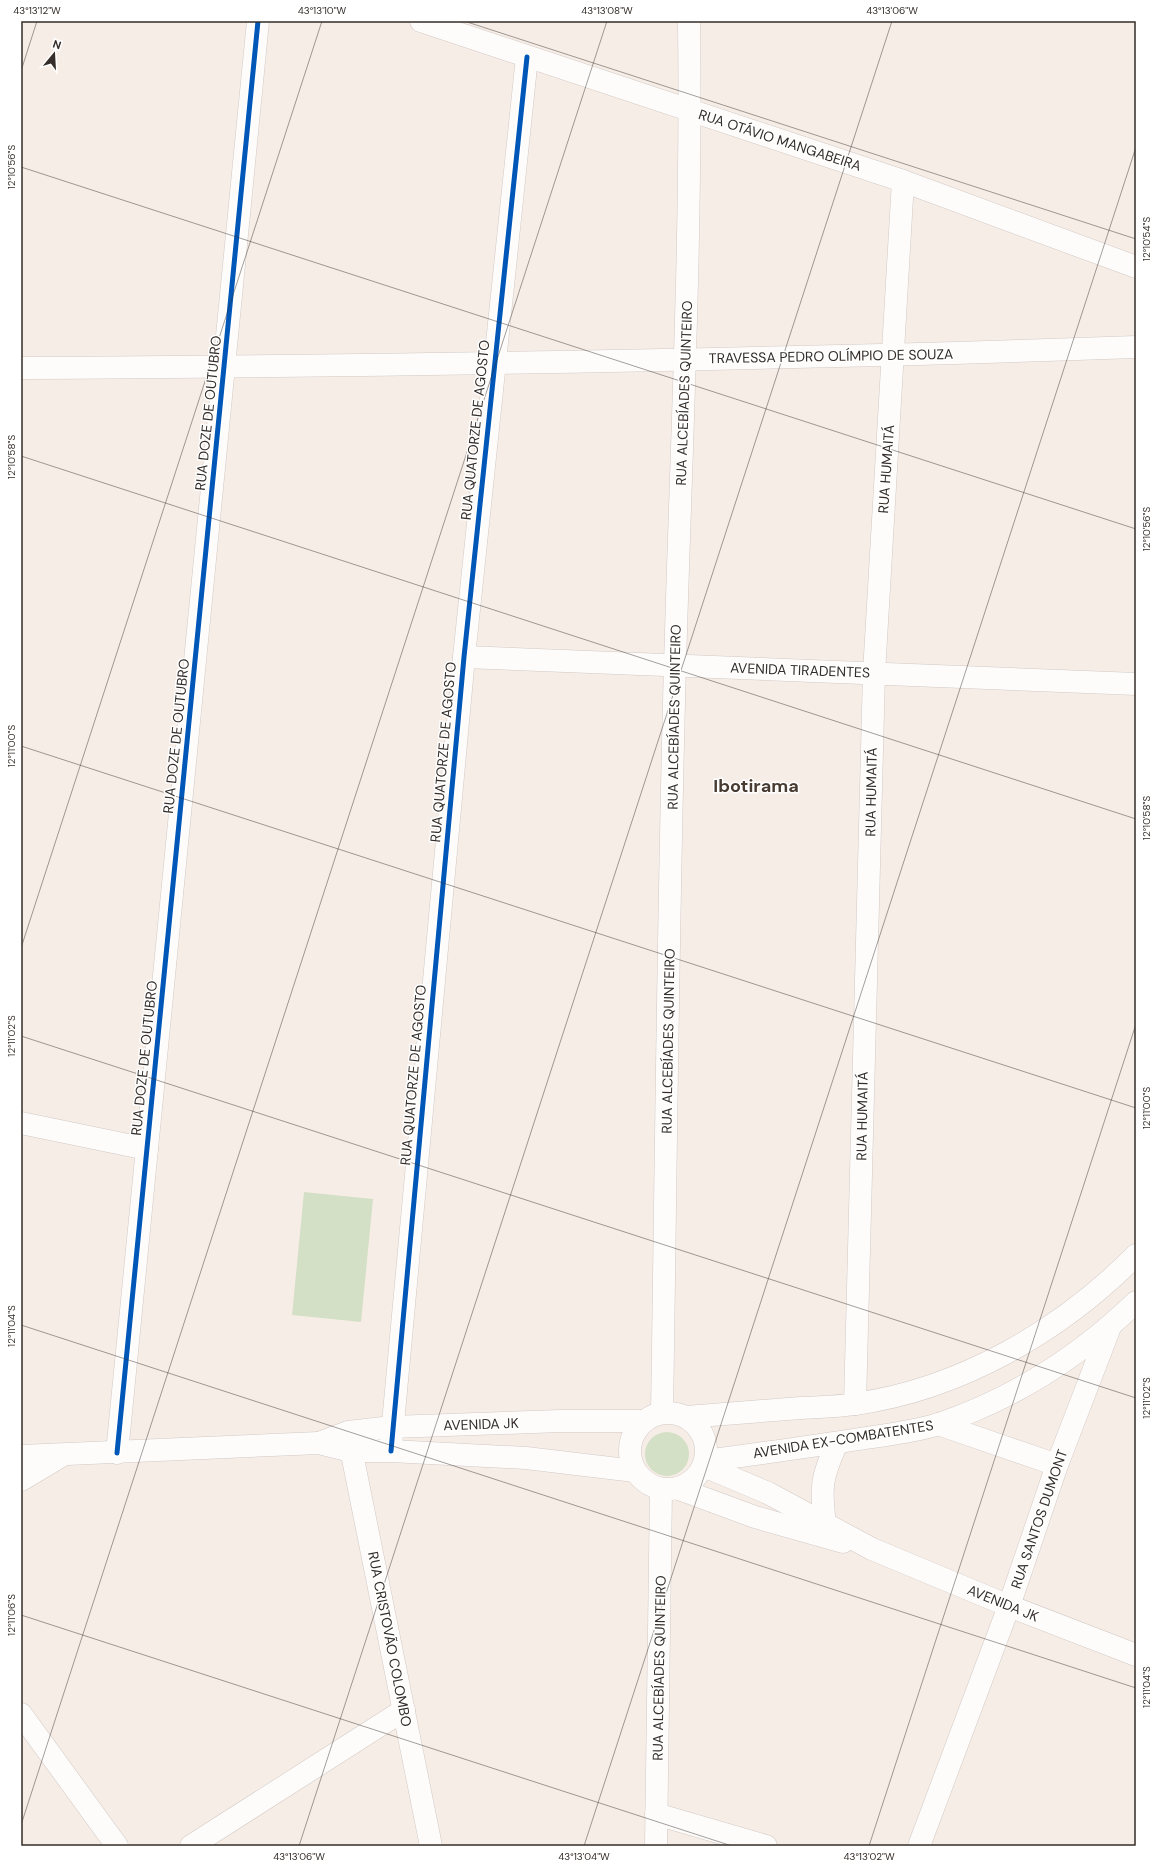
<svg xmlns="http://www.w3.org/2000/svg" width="1157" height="1867" font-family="'DM Sans',sans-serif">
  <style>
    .green { fill: #d4e0c6 }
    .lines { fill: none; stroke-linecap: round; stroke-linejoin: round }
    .street-casing { stroke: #d1c9c4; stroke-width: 23 }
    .secondary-casing { stroke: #d1c9c4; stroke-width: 23 }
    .street { stroke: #fefcfb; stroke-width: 22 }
    .secondary { stroke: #fefcfb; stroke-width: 22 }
    .cycleway-casing { stroke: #fff; stroke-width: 8 }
    .cycleway { stroke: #0057b8; stroke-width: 5 }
    .ticks { fill: none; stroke: #342d29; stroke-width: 1; stroke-opacity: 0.45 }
    .labels { text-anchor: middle; stroke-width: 3; stroke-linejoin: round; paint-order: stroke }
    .street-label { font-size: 14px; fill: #342d29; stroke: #fff }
    .district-label { font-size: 18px; font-weight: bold; fill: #483b31; stroke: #fff }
    .neatline { fill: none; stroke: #342d29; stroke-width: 1.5 }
    .ticks-label { font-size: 10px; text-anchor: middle; fill: #342d29 }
  </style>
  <rect width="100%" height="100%" fill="#f7ede7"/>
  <g class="green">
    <path d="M304,1192l69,7 -12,123 -69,-7z"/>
    <circle cx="667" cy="1454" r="22"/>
  </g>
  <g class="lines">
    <defs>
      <g id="street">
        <path d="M421,21l482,160 233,86"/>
        <path d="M21,368c372,-2 743,-8 1115,-21"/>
        <path d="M464,657l672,27"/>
        <path d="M21,1123l126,26"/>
        <path d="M855,1404l19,-731 29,-492"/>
        <path d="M662,1413c4,-249 6,-499 13,-748 6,-215 17,-429 14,-644"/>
        <path d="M938,1424l119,41"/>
        <path d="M348,1434l83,412"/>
        <path d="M391,1445l73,-788 63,-600"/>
        <path d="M117,1453l141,-1432"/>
        <path d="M21,1480l42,-25"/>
        <path d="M21,1714l96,132"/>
        <path d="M656,1814l110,32"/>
        <path d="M191,1846l213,-136"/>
        <path d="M656,1846l5,-357"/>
        <path d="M919,1846l90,-240 48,-141 53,-138"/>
      </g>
      <g id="secondary">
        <circle cx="668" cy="1451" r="38"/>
        <path d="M686,1417c38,-3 77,-6 115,-9 18,-1 36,-1 54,-4 106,-15 206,-73 281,-149"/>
        <path d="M319,1443l29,-11 44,-5 169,-6h83"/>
        <path d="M21,1456l298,-13 32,8h40l135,7 109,13"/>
        <path d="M706,1461c51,-7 102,-14 153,-22 26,-4 55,-7 80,-15 76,-26 139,-66 197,-122"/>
        <path d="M704,1466l64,27 104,56 137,57 127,49"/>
        <path d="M679,1489l76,28 88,25"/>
        <path d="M825,1523c-5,-36 -3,-47 12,-80"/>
      </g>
    </defs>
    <use href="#street" class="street-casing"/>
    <use href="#secondary" class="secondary-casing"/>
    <use href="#street" class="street"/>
    <use href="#secondary" class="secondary"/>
    <defs>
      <g id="cycleway">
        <path d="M391,1451l73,-794 63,-600"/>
        <path d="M117,1453l141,-1432"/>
      </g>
    </defs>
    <use href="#cycleway" class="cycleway-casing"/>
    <use href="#cycleway" class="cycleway"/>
  </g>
  <path class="ticks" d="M464,21l672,218M21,71l16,-50M21,167l1115,362M21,456l1115,363M21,746l1115,362M21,948l301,-927M21,1036l1115,362M21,1325l1115,363M21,1615l711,231M21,1825l586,-1804M299,1846l593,-1825M584,1846l552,-1699M869,1846l267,-822"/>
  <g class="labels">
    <g class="street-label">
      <text transform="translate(780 140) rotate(18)" y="5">RUA OTÁVIO MANGABEIRA</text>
      <text transform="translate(831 356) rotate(-1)" y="5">TRAVESSA PEDRO OLÍMPIO DE SOUZA</text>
      <text transform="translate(684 393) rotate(-88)" y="5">RUA ALCEBÍADES QUINTEIRO</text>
      <text transform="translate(208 413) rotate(-84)" y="5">RUA DOZE DE OUTUBRO</text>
      <text transform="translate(475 430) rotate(-84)" y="5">RUA QUATORZE DE AGOSTO</text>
      <text transform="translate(886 469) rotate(-86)" y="5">RUA HUMAITÁ</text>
      <text transform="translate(800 670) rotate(2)" y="5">AVENIDA TIRADENTES</text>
      <text transform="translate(674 717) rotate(-89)" y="5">RUA ALCEBÍADES QUINTEIRO</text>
      <text transform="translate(176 736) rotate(-84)" y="5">RUA DOZE DE OUTUBRO</text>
      <text transform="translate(443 752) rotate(-85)" y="5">RUA QUATORZE DE AGOSTO</text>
      <text transform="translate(871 792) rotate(-89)" y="5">RUA HUMAITÁ</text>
      <text transform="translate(668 1041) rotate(-89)" y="5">RUA ALCEBÍADES QUINTEIRO</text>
      <text transform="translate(144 1058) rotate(-84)" y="5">RUA DOZE DE OUTUBRO</text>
      <text transform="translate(413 1075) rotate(-85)" y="5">RUA QUATORZE DE AGOSTO</text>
      <text transform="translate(862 1116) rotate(-89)" y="5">RUA HUMAITÁ</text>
      <text transform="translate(481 1424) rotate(-2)" y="5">AVENIDA JK</text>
      <text transform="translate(843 1439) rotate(-9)" y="5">AVENIDA EX-COMBATENTES</text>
      <text transform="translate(1039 1519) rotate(-71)" y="5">RUA SANTOS DUMONT</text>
      <text transform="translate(1003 1603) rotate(22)" y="5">AVENIDA JK</text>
      <text transform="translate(390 1639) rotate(79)" y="5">RUA CRISTOVÃO COLOMBO</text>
      <text transform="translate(659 1668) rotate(-89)" y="5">RUA ALCEBÍADES QUINTEIRO</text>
    </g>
    <g class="district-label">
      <text x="756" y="792">Ibotirama</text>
    </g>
  </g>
  <rect width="1157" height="1867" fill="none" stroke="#ffffff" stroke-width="44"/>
  <g transform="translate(54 54) rotate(18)" stroke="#ffffff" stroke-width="3" paint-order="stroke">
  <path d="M0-3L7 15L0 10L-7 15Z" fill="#342d29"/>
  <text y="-6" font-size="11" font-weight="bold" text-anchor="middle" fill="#342d29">N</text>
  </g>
  <rect x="22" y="22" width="1113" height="1823" class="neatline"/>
  <g class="ticks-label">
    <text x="37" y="14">43°13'12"W</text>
    <text x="322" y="14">43°13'10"W</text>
    <text x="607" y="14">43°13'08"W</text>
    <text x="892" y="14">43°13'06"W</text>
    <text transform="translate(11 167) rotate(-90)" y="4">12°10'56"S</text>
    <text transform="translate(1146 239) rotate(-90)" y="4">12°10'54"S</text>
    <text transform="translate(11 457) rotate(-90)" y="4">12°10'58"S</text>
    <text transform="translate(1146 529) rotate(-90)" y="4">12°10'56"S</text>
    <text transform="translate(11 746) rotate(-90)" y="4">12°11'00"S</text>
    <text transform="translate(1146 818) rotate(-90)" y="4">12°10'58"S</text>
    <text transform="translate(11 1036) rotate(-90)" y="4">12°11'02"S</text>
    <text transform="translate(1146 1108) rotate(-90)" y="4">12°11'00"S</text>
    <text transform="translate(11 1326) rotate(-90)" y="4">12°11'04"S</text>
    <text transform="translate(1146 1398) rotate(-90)" y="4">12°11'02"S</text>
    <text transform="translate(11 1615) rotate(-90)" y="4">12°11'06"S</text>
    <text transform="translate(1146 1687) rotate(-90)" y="4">12°11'04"S</text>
    <text x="299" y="1860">43°13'06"W</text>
    <text x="584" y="1860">43°13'04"W</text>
    <text x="869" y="1860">43°13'02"W</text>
  </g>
</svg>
